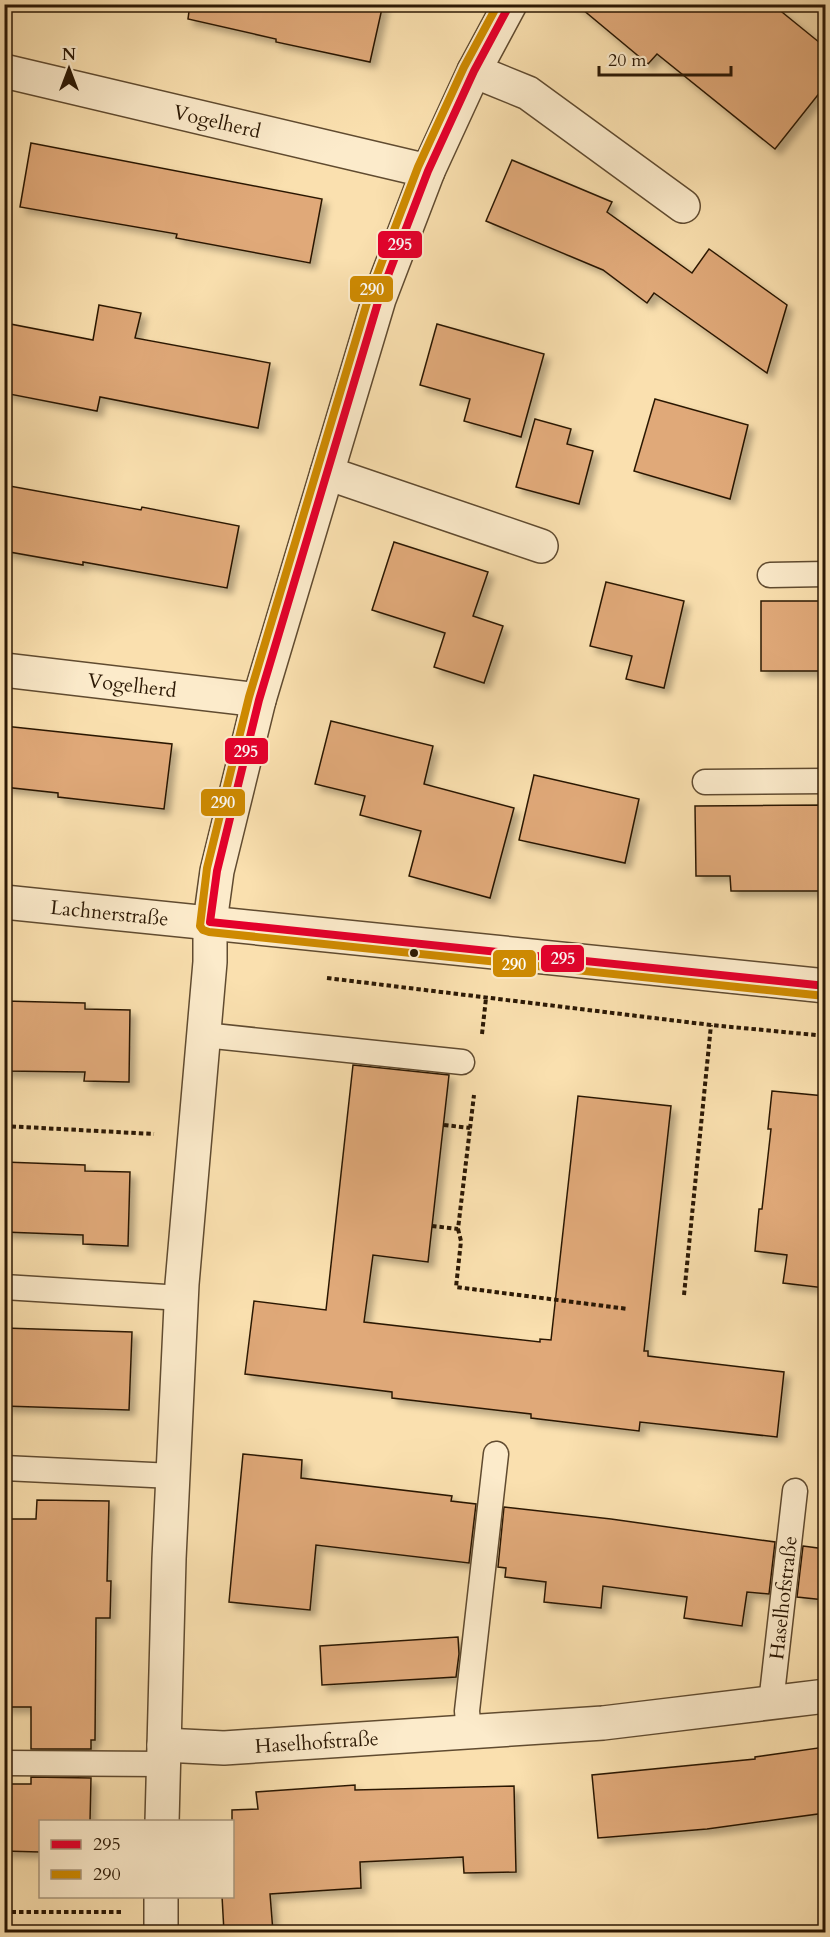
<svg xmlns="http://www.w3.org/2000/svg" width="830" height="1937" font-family="Cardo,serif">
  <style>
    .building { fill: #e0a979; stroke: #2c1905; stroke-width: 1.5; filter: url(#shadow) }
    .lines { fill: none; stroke-linecap: round; stroke-linejoin: round }
    .lane-casing { stroke: #604b30; stroke-width: 27 }
    .street-casing { stroke: #604b30; stroke-width: 36 }
    .path { stroke: #2c1905; stroke-width: 4; stroke-dasharray: 4.5 3; stroke-linecap: butt }
    .lane { stroke: #fcebcb; stroke-width: 24 }
    .street { stroke: #fcebcb; stroke-width: 33 }
    .bus-1-casing { stroke: #fcebcb; stroke-width: 12 }
    .bus-2-casing { stroke: #fcebcb; stroke-width: 12 }
    .bus-1 { stroke: #e4002b; stroke-width: 8 }
    .bus-2 { stroke: #ce8a01; stroke-width: 8 }
    .bus-dot { fill: #2c1905; stroke: #fcebcb; stroke-width: 2 }
    .labels { text-anchor: middle; stroke-width: 4.5; stroke-linejoin: round; paint-order: stroke }
    .street-label { font-size: 20px; fill: #2c1905; stroke: #fcebcb }
    .line-badge { stroke: #fcebcb; stroke-width: 2 }
    .badge-label { font-size: 16px; text-anchor: middle; font-weight: bold; fill: #fff }
  </style>
  <defs>
    <filter id="shadow"><feDropShadow dx="5.5" dy="5.5" stdDeviation="3" flood-color="#0004"/></filter>
  </defs>
  <rect width="100%" height="100%" fill="#fae0af"/>
  <filter id="stains"><feTurbulence type="fractalNoise" baseFrequency=".00333" numOctaves="4"/><feColorMatrix values="0 0 0 0 .2 0 0 0 0 .09 0 0 0 0 .02 0 0 0 .5 -.17"/></filter>
  <radialGradient id="worn" r=".72"><stop offset=".6" stop-color="#630" stop-opacity="0"/><stop offset="1" stop-color="#630" stop-opacity=".3"/></radialGradient>
  <g class="building">
    <path d="M190,4h193l-13,58 -94,-20v-3l-88,-20z"/>
    <path d="M576,4h196l53,43v39l-50,63 -118,-95 -9,10z"/>
    <path d="M31,143l291,56 -12,64 -134,-25 1,-4 -157,-27z"/>
    <path d="M512,160l100,42 -5,10 85,61 17,-24 78,56 -20,68 -113,-80 -7,10 -44,-33 -117,-49z"/>
    <path d="M99,305l42,8 -6,25 135,25 -12,65 -158,-31 -3,14 -93,-18v-39l6,-30 83,16z"/>
    <path d="M437,324l107,30 -23,83 -57,-16 6,-22 -50,-14z"/>
    <path d="M655,399l93,26 -18,74 -96,-28z"/>
    <path d="M535,419l36,10 -4,15 26,7 -14,53 -63,-17z"/>
    <path d="M4,485l137,25 1,-3 97,19 -12,62 -144,-26v3l-79,-14z"/>
    <path d="M394,542l94,30 -15,44 30,10 -19,57 -50,-16 11,-34 -73,-23z"/>
    <path d="M606,582l78,19 -20,87 -38,-9 6,-23 -42,-10z"/>
    <rect x="761" y="601" width="64" height="70"/>
    <path d="M331,721l102,25 -9,38 90,24 -24,90 -81,-22 12,-45 -61,-16 5,-19 -50,-12z"/>
    <path d="M4,726l168,18 -8,65 -106,-12v-4l-54,-6z"/>
    <path d="M534,775l105,24 -14,64 -106,-23z"/>
    <path d="M825,805v86h-94l-1,-15h-34l-1,-70z"/>
    <path d="M4,1001l81,2v6l45,1 -1,72 -45,-1 1,-9 -81,-1z"/>
    <path d="M353,1065l96,10 -21,187 -55,-7 -9,67 176,20v-3l11,1 27,-244 93,10 -27,245h4v5l136,16 -7,65 -137,-15 -1,9 -108,-13v-4l-139,-16v-6l-147,-18 9,-73 72,9z"/>
    <path d="M772,1091l53,5v192l-42,-5 4,-28 -32,-4 4,-42h3l9,-80h-3z"/>
    <path d="M4,1162l81,3v6l45,1 -2,74 -45,-2v-9l-79,-3z"/>
    <path d="M4,1328l128,4 -3,78 -125,-4z"/>
    <path d="M243,1454l59,6 -1,18 151,18 -1,5 25,3 -7,59 -153,-18 -6,65 -81,-8z"/>
    <path d="M37,1500l72,1 -2,80h4l-1,37h-14l-1,122h-4v9h-60v-42h-27v-188h32z"/>
    <path d="M504,1507l107,12 164,23 -6,52 -22,-2 -5,34 -58,-8 3,-21 -84,-11 -2,22 -57,-6 2,-20 -41,-5 1,-9 -8,-1z"/>
    <path d="M803,1546l22,3v51l-28,-3z"/>
    <path d="M458,1637l1,17 -3,23 -134,8 -2,-39z"/>
    <path d="M825,1747v66l-118,16 -109,9 -6,-63 163,-16v-2z"/>
    <path d="M31,1777l60,1 -1,43h-50v31l-36,-1v-67h27z"/>
    <path d="M355,1785v5l159,-4 2,86 -52,1 -1,-16 -103,5 1,26 -91,6 3,38h-49l-2,-36h10v-86l26,-1 -2,-17z"/>
  </g>
  <g class="lines">
    <defs>
      <g id="lane">
        <path d="M770,575l56,-1"/>
        <path d="M705,782l121,-1"/>
        <path d="M204,1035l258,27"/>
        <path d="M4,1287l178,11"/>
        <path d="M4,1468l169,8"/>
        <path id="s1" d="M771,1703l24,-212"/>
        <path d="M469,1732l-2,-21 29,-257"/>
        <path d="M4,1763l159,1"/>
      </g>
      <g id="street">
        <path id="s2" d="M4,71l424,100"/>
        <path d="M474,71l54,22 155,113"/>
        <path d="M327,473l214,73"/>
        <path id="s3" d="M4,670l255,30"/>
        <path id="s4" d="M4,902l822,84"/>
        <path id="s5" d="M164,1745l60,3 379,-25 223,-27"/>
        <path d="M162,1822l7,-263 13,-275 28,-322v-40l7,-51 42,-171 120,-401 49,-128 46,-100 36,-67"/>
        <path d="M161,1932v-36"/>
      </g>
    </defs>
    <use href="#lane" class="lane-casing"/>
    <use href="#street" class="street-casing"/>
    <g class="path">
      <path d="M327,978l384,47 115,11"/>
      <path d="M482,1034l4,-36"/>
      <path d="M444,1125l26,3"/>
      <path d="M4,1126l150,8"/>
      <path d="M432,1226l26,3 16,-134"/>
      <path d="M458,1229l3,12 -5,46 172,22"/>
      <path d="M684,1295l27,-270"/>
      <path d="M4,1912h117"/>
    </g>
    <use href="#lane" class="lane"/>
    <use href="#street" class="street"/>
    <defs>
      <path id="bus-1" d="M510,4l-36,67 -46,100 -49,128 -120,401 -42,171 -7,51 616,64"/>
      <path id="bus-2" d="M498,4l-34,63 -46,100 -49,129 -120,401 -42,171 -7,58 3,4 6,2 616,64"/>
    </defs>
    <use href="#bus-1" class="bus-1-casing"/>
    <use href="#bus-2" class="bus-2-casing"/>
    <use href="#bus-1" class="bus-1"/>
    <use href="#bus-2" class="bus-2"/>
  </g>
  <circle class="bus-dot" cx="414" cy="953" r="5"/>
  <g class="labels">
    <g class="street-label">
      <text dy="7" stroke="none"><textPath href="#s2" startOffset="219">Vogelherd</textPath></text>
      <text dy="7" stroke="none"><textPath href="#s3" startOffset="129">Vogelherd</textPath></text>
      <text dy="7" stroke="none"><textPath href="#s4" startOffset="106">Lachnerstraße</textPath></text>
      <text dy="7" stroke="none"><textPath href="#s1" startOffset="106">Haselhofstraße</textPath></text>
      <text dy="7" stroke="none"><textPath href="#s5" startOffset="153">Haselhofstraße</textPath></text>
    </g>
  </g>
  <g class="line-badge">
    <rect x="377" y="230" width="46" height="29" rx="6" fill="#e4002b"/>
    <rect x="349" y="275" width="45" height="28" rx="6" fill="#ce8a01"/>
    <rect x="224" y="737" width="45" height="28" rx="6" fill="#e4002b"/>
    <rect x="200" y="788" width="46" height="29" rx="6" fill="#ce8a01"/>
    <rect x="540" y="944" width="45" height="29" rx="6" fill="#e4002b"/>
    <rect x="492" y="949" width="45" height="29" rx="6" fill="#ce8a01"/>
  </g>
  <g class="badge-label">
    <text x="400" y="250">295</text>
    <text x="372" y="295">290</text>
    <text x="246" y="757">295</text>
    <text x="223" y="808">290</text>
    <text x="563" y="964">295</text>
    <text x="514" y="970">290</text>
  </g>
  <rect width="830" height="1937" fill="none" stroke="#fae0af" stroke-width="24"/>
  <rect x="6" y="6" width="818" height="1925" fill="none" stroke="#2c1905" stroke-width="3"/>
  <rect x="12" y="12" width="806" height="1913" fill="none" stroke="#2c1905" stroke-width="1.5"/>
  <rect x="39" y="1820" width="195" height="78" fill="#fcebcb" stroke="#a9977c" stroke-width="1.5"/>
  <rect x="51" y="1840" width="30" height="9" fill="#e4002b" stroke="#a9977c" stroke-width="1.5"/>
  <text x="93" y="1850" font-size="18" fill="#2c1905">295</text>
  <rect x="51" y="1870" width="30" height="9" fill="#ce8a01" stroke="#a9977c" stroke-width="1.5"/>
  <text x="93" y="1880" font-size="18" fill="#2c1905">290</text>
  <g transform="translate(69 69)" stroke="#fcebcb" stroke-width="4.5" paint-order="stroke">
  <path d="M0-4.5L10 22L0 15L-10 22Z" fill="#2c1905"/>
  <text y="-9" font-size="16" font-weight="bold" text-anchor="middle" fill="#2c1905">N</text>
  </g>
  <path d="M599 66v9h132v-9" fill="none" stroke="#2c1905" stroke-width="3"/>
  <text x="608" y="66" font-size="18" fill="#2c1905" stroke="#fcebcb" stroke-width="4.5" paint-order="stroke">20 m</text>
  <rect width="100%" height="100%" filter="url(#stains)"/>
  <rect width="100%" height="100%" fill="url(#worn)"/>
</svg>
